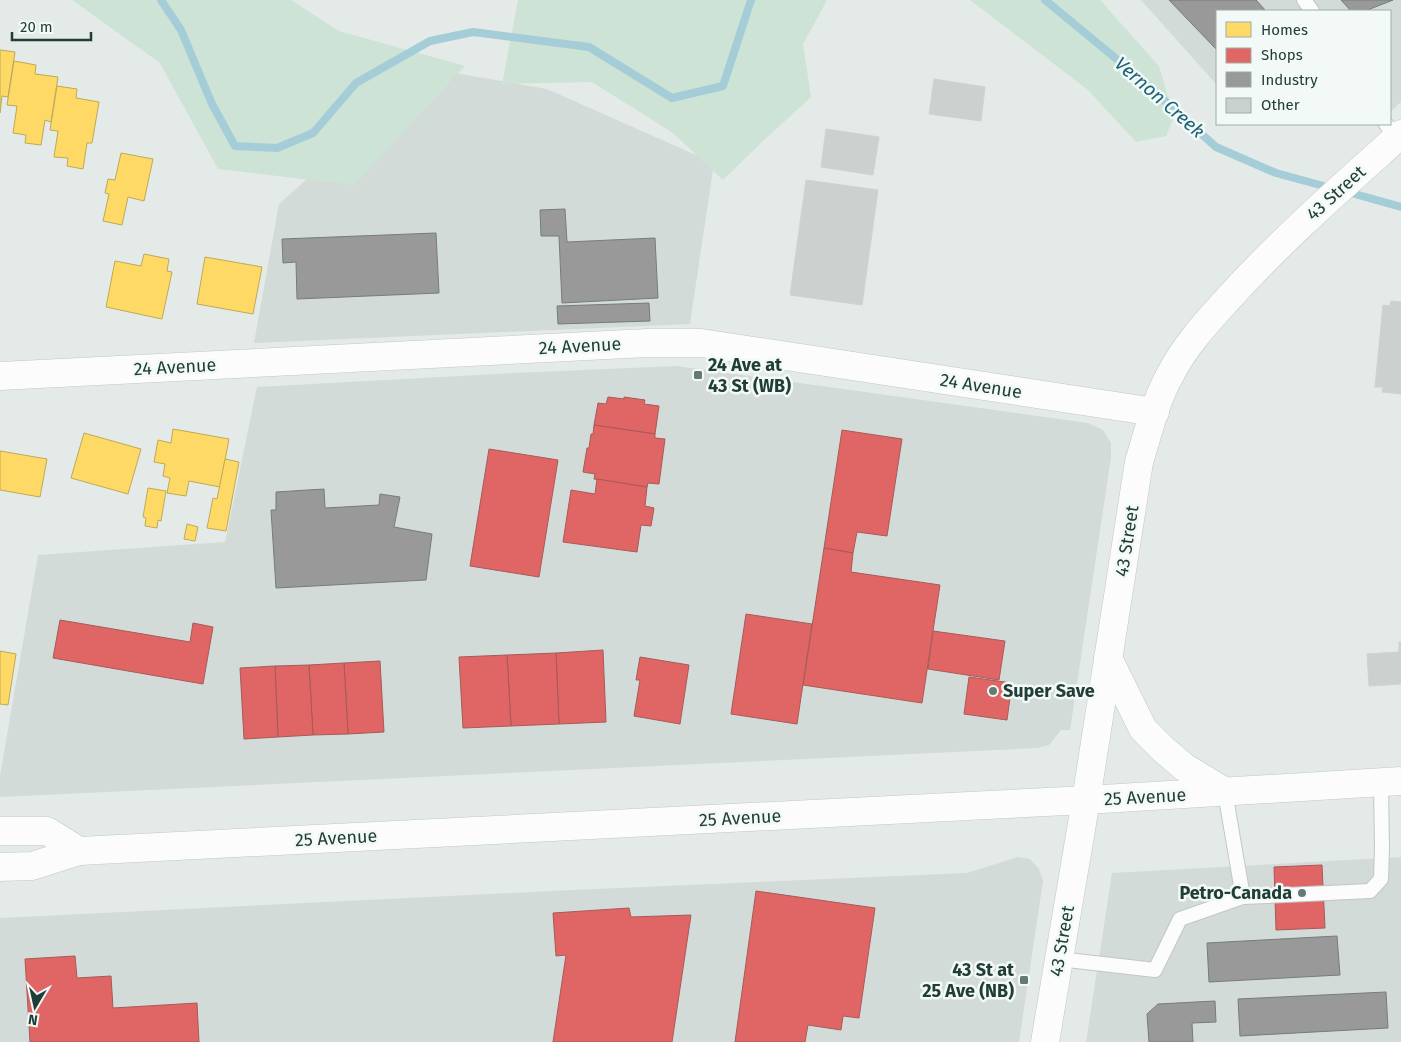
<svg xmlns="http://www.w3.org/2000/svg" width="1401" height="1042" font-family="'Fira Sans',sans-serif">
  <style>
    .built { fill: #d2dbd8 }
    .green { fill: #cde3d5 }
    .homes { fill: #ffd966; stroke: #bcaa58 }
    .shops { fill: #e06666; stroke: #a75a58 }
    .industry { fill: #999; stroke: #757d7c }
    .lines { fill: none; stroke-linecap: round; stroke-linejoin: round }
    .stream { stroke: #a4cdd8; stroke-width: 8 }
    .building { fill: #cbd1cf; stroke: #cdd3d0 }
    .service-casing { stroke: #c1c7c4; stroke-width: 16 }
    .minor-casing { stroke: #c1c7c4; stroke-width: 29 }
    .secondary-casing { stroke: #c0c7c5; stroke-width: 29 }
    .service { stroke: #fbfcfb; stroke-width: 14 }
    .minor { stroke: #fbfcfb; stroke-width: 28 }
    .secondary { stroke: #fbfcfb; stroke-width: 28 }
    .poi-dot { fill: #657a75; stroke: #f2f9f6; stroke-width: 2 }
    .labels { text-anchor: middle; stroke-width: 5; stroke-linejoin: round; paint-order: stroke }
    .street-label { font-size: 18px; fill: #213d38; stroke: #f2f9f6 }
    .poi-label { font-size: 18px; font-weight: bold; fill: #213d38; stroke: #f2f9f6; text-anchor: start }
    .water-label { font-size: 19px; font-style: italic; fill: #1b627a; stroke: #f2f9f6 }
  </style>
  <rect width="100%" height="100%" fill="#e4eae7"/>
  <g class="built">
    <path d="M1141,0h260v102l-11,10v-101h-173v74z"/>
    <path d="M437,70l110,19 167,74 -24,161 -436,19 25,-139 113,-101z"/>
    <path d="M677,366l411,57 15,7 8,13v14l-41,273h-9l-12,15 -11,3 -1038,49v-21l38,-221 187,-13 32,-155 257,-14z"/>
    <path d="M1018,857l12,2 9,10 4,12 -24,161h-1019v-124l572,-28 395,-17z"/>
    <path d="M1401,857v185h-315l26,-169z"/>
  </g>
  <g class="green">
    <path d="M72,0h219l48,31 126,35 -111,119 -136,-16 -58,-106z"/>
    <path d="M518,0h309l-24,44 8,53 -49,45 -39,38 -50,-47 -81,-51 -90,2z"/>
    <path d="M970,0h130l59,66 15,51 -8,19 -30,6 -48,-52z"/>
  </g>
  <g class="homes">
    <path d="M0,50l15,2 -7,45 -6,-1 -2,17z"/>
    <path d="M14,61l22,4 -1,9 23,3 -7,45 -6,-2 -4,25 -16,-2 1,-8 -13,-2 4,-27 -10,-1z"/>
    <path d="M57,86l20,3 -1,9 23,4 -7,41h-5l-4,26 -16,-3 1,-8 -14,-1 4,-26 -8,-1z"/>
    <path d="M121,153l32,6 -9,42 -16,-4 -6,28 -19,-4 6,-27 -4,-1 3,-14 7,1z"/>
    <path d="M144,254l25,5 -2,12 5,1 -10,47 -56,-12 9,-46 26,5z"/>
    <path d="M205,257l57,10 -9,47 -56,-10z"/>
    <path d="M173,429l56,10 -9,48 -31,-6 -3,15 -19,-3 3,-15 -7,-2 2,-12 -11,-2 4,-22 13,3z"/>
    <path d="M84,433l57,16 -13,45 -57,-16z"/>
    <path d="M0,451l47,8 -7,38 -40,-7z"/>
    <path d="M225,459l14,3 -13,69 -19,-3 6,-30 4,1z"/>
    <path d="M148,488l18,3 -5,30 -3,-1 -1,8 -12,-2 1,-8 -3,-1z"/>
    <path d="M187,524l11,3 -3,14 -11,-2z"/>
    <path d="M0,651l16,3 -8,51 -8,-1z"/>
  </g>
  <g class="shops">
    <path d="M608,397l16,2v-2l21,3 -1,4 15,2 -4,28 -61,-9 4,-22 8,1z"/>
    <path d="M594,425l61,9v4l10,1 -6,45 -11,-1 -1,4 -53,-8 1,-5 -12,-2 4,-24h2l2,-14h2z"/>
    <path d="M842,430l60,9 -15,97 -30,-4 -4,21 -29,-5z"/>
    <path d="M489,449l69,11 -19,117 -69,-11z"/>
    <path d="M597,479l50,8 -2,19 9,2 -3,18 -10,-1 -4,27 -74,-10 8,-52 24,4z"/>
    <path d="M824,548l29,5 -2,19 89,13 -18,118 -119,-18z"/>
    <path d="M746,614l66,10 -15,100 -66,-10z"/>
    <path d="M60,620l130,22 3,-19 20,4 -10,57 -150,-26z"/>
    <path d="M933,631l72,10 -6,39 -71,-11z"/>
    <path d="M603,650l3,72 -47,2 -3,-71z"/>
    <path d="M556,653l3,71 -48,2 -4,-71z"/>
    <path d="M507,655l4,71 -48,2 -4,-71z"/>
    <path d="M640,657l49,8 -9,59 -46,-8 6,-36h-4z"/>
    <path d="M380,661l4,71 -36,2 -4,-71z"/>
    <path d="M344,663l4,71 -35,1 -4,-70z"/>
    <path d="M309,665l4,70 -35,2 -3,-71z"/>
    <path d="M275,666l3,71 -34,2 -4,-71z"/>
    <path d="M969,677l43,6 -5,37 -43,-6z"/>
    <path d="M1322,865l3,63 -49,2 -2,-63z"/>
    <path d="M756,891l119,17 -16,110 -16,-2 -2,14 -33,-5 -3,17h-70z"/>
    <path d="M629,908l2,9 60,-2 -19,127h-119l13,-87 -10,1 -3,-43z"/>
    <path d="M75,956l2,22 34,-2 2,32 84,-5 2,39h-169l-5,-83z"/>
  </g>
  <g class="industry">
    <path d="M1169,0h87l10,11h-49v37l-1,1z"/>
    <path d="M1341,0h52l-28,11h-14z"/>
    <path d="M565,209l2,33 88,-4 3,60 -96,5 -3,-67h-18l-1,-26z"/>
    <path d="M436,233l3,60 -142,6 -1,-37 -13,1 -1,-24z"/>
    <path d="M649,303l1,18 -92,3 -1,-18z"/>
    <path d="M324,489l1,19 54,-3 1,-11 20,3 -6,30 38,7 -6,46 -150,8 -5,-78h5v-18z"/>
    <path d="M1337,936l3,39 -131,7 -2,-39z"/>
    <path d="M1386,992l2,36 -148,8 -2,-37z"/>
    <path d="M1215,1001l1,21 -24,1 1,19h-44l-2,-28 11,-10z"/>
  </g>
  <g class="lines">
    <g class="stream">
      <path d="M161,0l20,30 31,74 23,42 42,2 36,-15 43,-50 74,-42 43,-9 116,15 83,51 51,-12 28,-86"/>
      <path d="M1045,0l91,75 80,72 60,26 55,15"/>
      <path d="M1344,191l57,16"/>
    </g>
  </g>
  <g class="building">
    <path d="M934,79l51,8 -4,34 -52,-7z"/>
    <path d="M826,129l53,8 -6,38 -52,-8z"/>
    <path d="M806,180l72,10 -16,115 -72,-10z"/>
    <path d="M1391,301l10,1v92l-19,-2 1,-5h-8l8,-82 7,1z"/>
    <path d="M1399,642h2v42l-32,2 -2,-32 32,-2z"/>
  </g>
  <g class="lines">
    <defs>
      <g id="service">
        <path d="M1304,0l8,11"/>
        <path d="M1386,124l10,15"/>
        <path d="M1225,792l18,105 127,-6 11,-12 1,-31 -1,-66"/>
        <path d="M1059,959l96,11 25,-51 63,-22"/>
      </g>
      <g id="minor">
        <path d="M0,376l647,-33h54l454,69"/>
        <path d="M1045,1042l41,-242 53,-338c9,-29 16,-60 31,-87 14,-28 36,-52 57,-75 54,-60 114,-112 174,-166"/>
      </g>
      <g id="secondary">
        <path d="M1108,658l35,71 21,21 20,17 41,25"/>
        <path d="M0,831h47l32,20"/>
        <path d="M0,867l32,-1 47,-15 1007,-51 315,-19"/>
      </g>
    </defs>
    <use href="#service" class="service-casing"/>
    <use href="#minor" class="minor-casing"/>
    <use href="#secondary" class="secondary-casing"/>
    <use href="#service" class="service"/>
    <use href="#minor" class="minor"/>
    <use href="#secondary" class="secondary"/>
  </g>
  <g class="poi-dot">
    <rect x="693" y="370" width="10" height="10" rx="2.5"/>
    <circle cx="993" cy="691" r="5"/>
    <circle cx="1302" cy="893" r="5"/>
    <rect x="1019" y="975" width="10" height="10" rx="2.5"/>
  </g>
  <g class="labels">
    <g class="street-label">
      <text transform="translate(1336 193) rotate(-42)" y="6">43 Street</text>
      <text transform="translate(580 346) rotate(-3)" y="6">24 Avenue</text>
      <text transform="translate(175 367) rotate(-3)" y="6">24 Avenue</text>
      <text transform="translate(981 386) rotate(9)" y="6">24 Avenue</text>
      <text transform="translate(1127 541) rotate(-81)" y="6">43 Street</text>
      <text transform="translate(1145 797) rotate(-3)" y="6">25 Avenue</text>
      <text transform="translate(740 818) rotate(-3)" y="6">25 Avenue</text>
      <text transform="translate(336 838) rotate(-3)" y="6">25 Avenue</text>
      <text transform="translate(1062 941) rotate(-80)" y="6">43 Street</text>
    </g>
    <g class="poi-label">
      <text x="708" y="371">24 Ave at<tspan x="708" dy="21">43 St (WB)</tspan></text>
      <text x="1003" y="697">Super Save</text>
      <text x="1292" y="899" text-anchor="end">Petro-Canada</text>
      <text x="1014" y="976" text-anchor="end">43 St at<tspan x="1014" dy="21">25 Ave (NB)</tspan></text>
    </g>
    <g class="water-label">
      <text transform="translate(1160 97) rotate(41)" y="7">Vernon Creek</text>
    </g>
  </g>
  <rect x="1216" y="10" width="175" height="115" fill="#f2f9f6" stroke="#9eaeaa"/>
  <rect x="1226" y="22" width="25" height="15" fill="#ffd966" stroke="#9eaeaa"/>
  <text x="1261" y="35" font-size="15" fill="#213d38">Homes</text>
  <rect x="1226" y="48" width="25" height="15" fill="#e06666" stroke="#9eaeaa"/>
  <text x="1261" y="60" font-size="15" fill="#213d38">Shops</text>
  <rect x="1226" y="72" width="25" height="15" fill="#999999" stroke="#9eaeaa"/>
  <text x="1261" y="85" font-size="15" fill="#213d38">Industry</text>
  <rect x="1226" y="98" width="25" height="15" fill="#cbd1cf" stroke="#9eaeaa"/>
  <text x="1261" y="110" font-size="15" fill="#213d38">Other</text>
  <g transform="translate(35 1007) rotate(189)" stroke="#f2f9f6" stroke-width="4" paint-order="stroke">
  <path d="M0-4L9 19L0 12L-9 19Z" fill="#213d38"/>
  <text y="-8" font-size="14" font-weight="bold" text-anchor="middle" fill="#213d38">N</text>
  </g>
  <path d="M12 32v8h79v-8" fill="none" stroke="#213d38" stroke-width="2.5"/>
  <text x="20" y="32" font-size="15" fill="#213d38" stroke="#f2f9f6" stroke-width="4" paint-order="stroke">20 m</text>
</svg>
